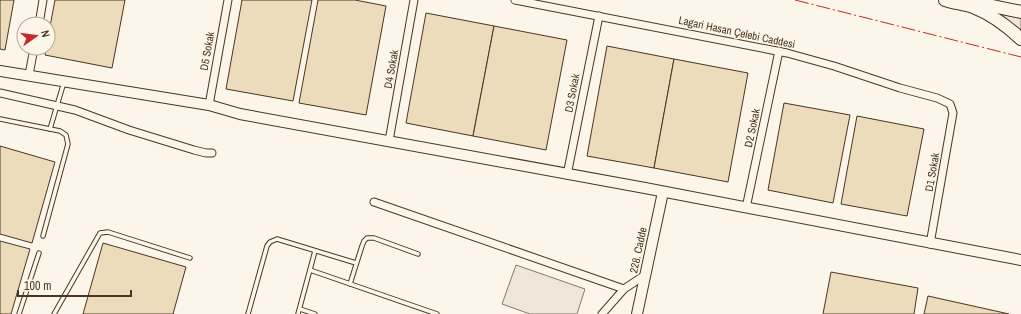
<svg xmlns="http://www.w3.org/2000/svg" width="1021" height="314" font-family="'Archivo Narrow',sans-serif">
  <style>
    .green { fill: #ede6d9; stroke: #887966 }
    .building { fill: #ecdcbc; stroke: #4a3520 }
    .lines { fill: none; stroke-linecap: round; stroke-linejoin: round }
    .lane-casing { stroke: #4a3520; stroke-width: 5.5 }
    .street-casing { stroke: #4a3520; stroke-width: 9 }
    .secondary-casing { stroke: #4a3520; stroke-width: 12 }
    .highway-casing { stroke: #4a3520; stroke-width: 14 }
    .lane { stroke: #fbf6e9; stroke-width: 3.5 }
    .street { stroke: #fbf6e9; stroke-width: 7 }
    .secondary { stroke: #fbf6e9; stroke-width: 10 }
    .highway { stroke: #fbf6e9; stroke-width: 12 }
    .power { stroke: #c62828; stroke-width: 1; stroke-dasharray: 14 3 2 3; stroke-linecap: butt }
    .labels { text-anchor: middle; stroke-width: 3; stroke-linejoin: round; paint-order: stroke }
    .street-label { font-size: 11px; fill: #4a3520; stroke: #fbf6e9 }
  </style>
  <rect width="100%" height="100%" fill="#fbf6e9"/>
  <g class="green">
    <path d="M999,14l22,4v13z"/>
    <path d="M516,265l69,24 -8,25h-47l-28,-10z"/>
  </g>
  <g class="building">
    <path d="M0,0h14l-9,50 -5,-1z"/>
    <path d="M55,0h70l-13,68 -67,-13 1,-7h2v-11z"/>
    <path d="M242,0h70l-19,101 -67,-12z"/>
    <path d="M318,0h37l31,6 -20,109 -67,-12z"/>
    <path d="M426,13l68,13 -21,110 -67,-13z"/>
    <path d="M494,26l73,14 -21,110 -73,-14z"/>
    <path d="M607,46l67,13 -20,109 -67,-12z"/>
    <path d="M674,59l74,14 -20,109 -74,-14z"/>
    <path d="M784,103l66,12 -17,88 -65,-13z"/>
    <path d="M857,116l67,13 -17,87 -66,-12z"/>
    <path d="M0,146l55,16 -23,81 -32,-9z"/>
    <path d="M0,241l30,8 -19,65h-11z"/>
    <path d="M103,243l83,24 -13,47h-90z"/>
    <path d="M831,272l87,16 -4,26h-91z"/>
    <path d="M928,296l81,18h-85z"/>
  </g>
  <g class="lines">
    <defs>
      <g id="lane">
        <path d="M0,119l60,12 6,4 2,9 -25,92"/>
        <path d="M50,129l14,-47"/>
        <path d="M310,270l127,44"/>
        <path d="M350,284l12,-38 2,-5 3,-3h7l44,16"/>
        <path d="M300,309l15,5"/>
        <path d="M19,314l20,-61"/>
        <path d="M54,314l46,-81 8,-1 82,26"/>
        <path d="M248,314l19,-68 3,-4 7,-3 79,24"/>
        <path d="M298,314l17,-63"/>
      </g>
      <g id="street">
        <path d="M515,0l272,53 47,13 66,22 37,10 13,6 3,9 -23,131"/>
        <path d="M39,24l4,-24"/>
        <path d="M29,75l5,-27"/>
        <path d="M0,93l75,17 54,20 65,20 12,3h6"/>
        <path d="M209,105l19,-105"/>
        <path d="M389,141l25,-141"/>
        <path d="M567,175l32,-159"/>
        <path d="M374,202l250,87"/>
        <path d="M746,208l33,-157"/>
        <path d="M602,314l22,-25 21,-14"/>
      </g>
      <g id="secondary">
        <path d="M0,71l209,34 31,9 405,74 376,72"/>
        <path d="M637,314l26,-122"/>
      </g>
      <g id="highway">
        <path d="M945,0c9,3 19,4 28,7 18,7 34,19 48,32"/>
        <path d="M973,2l48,10"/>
      </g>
    </defs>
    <use href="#lane" class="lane-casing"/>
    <use href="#street" class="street-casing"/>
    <use href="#secondary" class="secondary-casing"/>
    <use href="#highway" class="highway-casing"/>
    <use href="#lane" class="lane"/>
    <use href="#street" class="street"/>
    <use href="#secondary" class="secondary"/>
    <use href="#highway" class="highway"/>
    <path class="power" d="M795,0l226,57"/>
  </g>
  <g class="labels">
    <g class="street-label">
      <text transform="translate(737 32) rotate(12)" y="4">Lagari Hasan Çelebi Caddesi</text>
      <text transform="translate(207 51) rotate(-80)" y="4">D5 Sokak</text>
      <text transform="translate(391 69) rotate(-80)" y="4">D4 Sokak</text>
      <text transform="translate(572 93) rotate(-79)" y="4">D3 Sokak</text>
      <text transform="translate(752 128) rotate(-78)" y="4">D2 Sokak</text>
      <text transform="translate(932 172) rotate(-80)" y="4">D1 Sokak</text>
      <text transform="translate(638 250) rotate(-78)" y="4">228. Cadde</text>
    </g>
  </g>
  <g transform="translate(36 36) rotate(76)"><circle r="19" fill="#fbf6e9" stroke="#b4a999"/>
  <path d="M0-3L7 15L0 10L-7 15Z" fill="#c62828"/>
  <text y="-6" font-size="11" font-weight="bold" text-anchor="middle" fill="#4a3520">N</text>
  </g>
  <path d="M18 290v6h113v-6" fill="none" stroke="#4a3520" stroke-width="2"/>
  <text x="24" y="290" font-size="12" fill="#4a3520" stroke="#fbf6e9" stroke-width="3" paint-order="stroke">100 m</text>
</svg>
